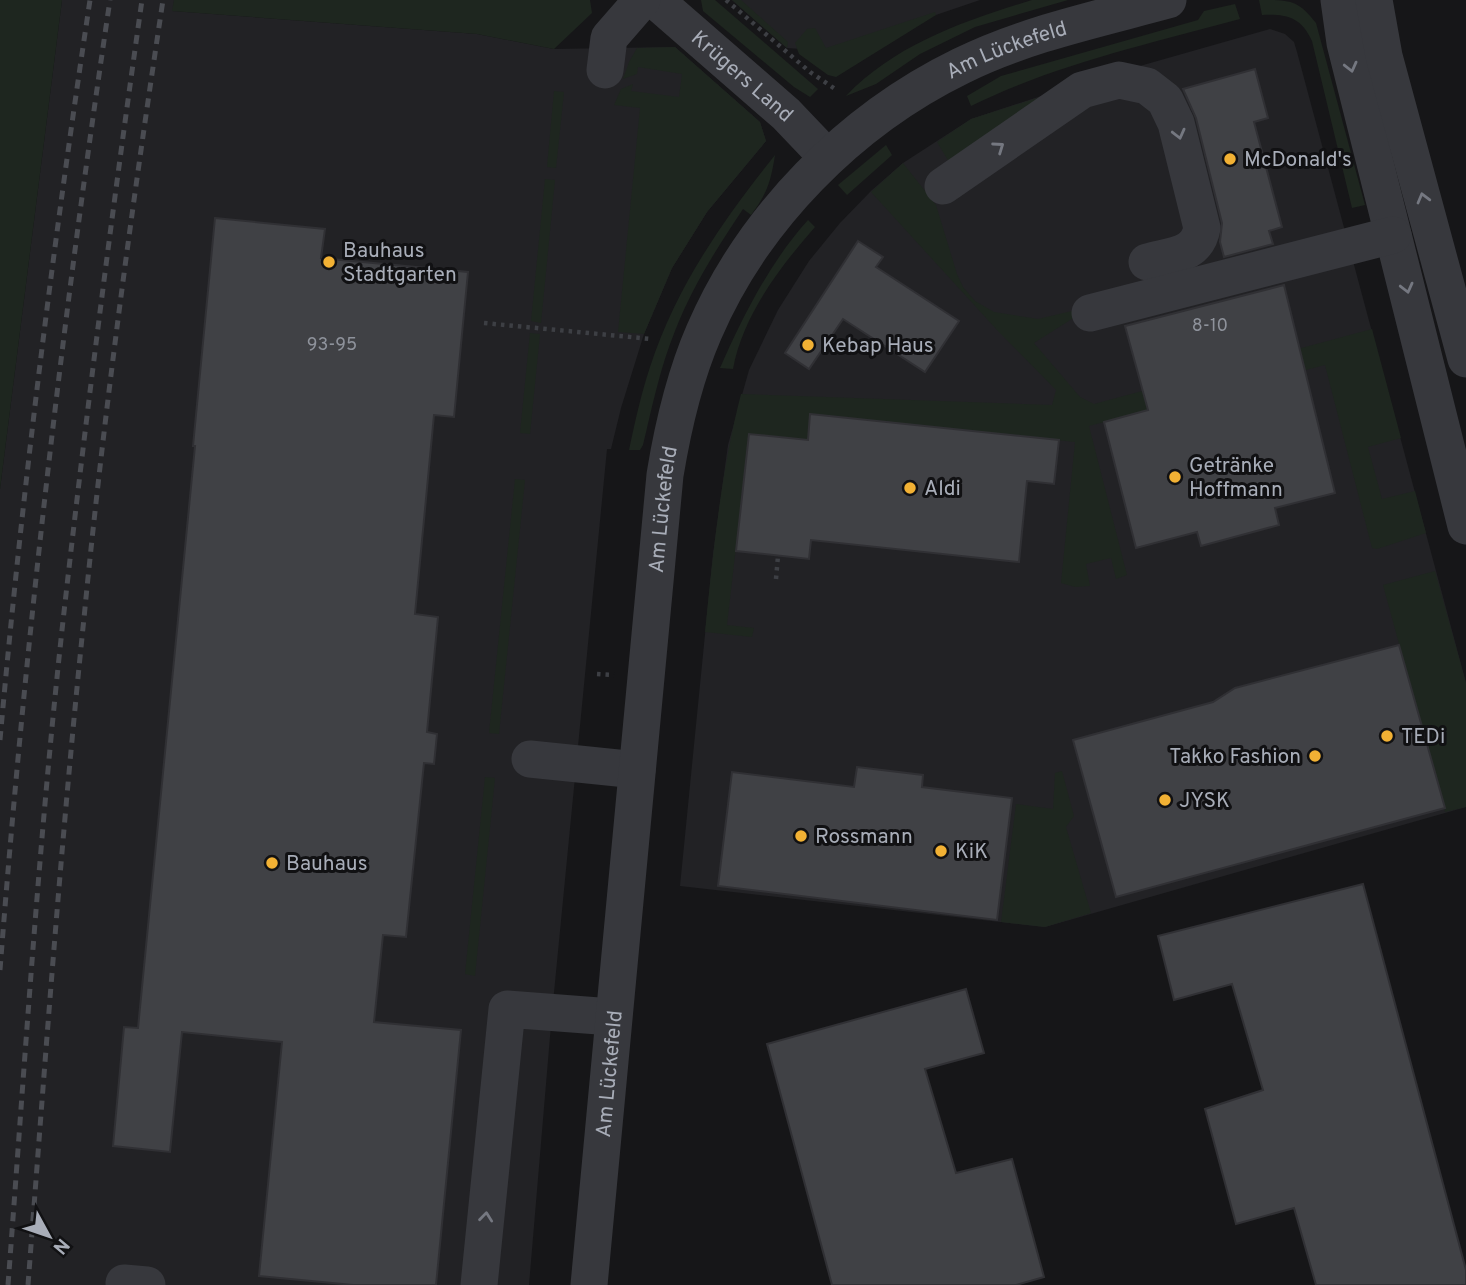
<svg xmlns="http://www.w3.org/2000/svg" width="1466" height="1285" font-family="Overpass,sans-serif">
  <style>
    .built { fill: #222225 }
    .green { fill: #1e261f }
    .building { fill: #404145; stroke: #303034; stroke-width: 2 }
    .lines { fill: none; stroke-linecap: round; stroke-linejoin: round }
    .path { stroke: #3d3f44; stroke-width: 4.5; stroke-dasharray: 3.5 5; stroke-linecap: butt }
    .minor { stroke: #37383d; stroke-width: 37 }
    .rail { stroke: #4a4c52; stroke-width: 5; stroke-dasharray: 9 7; stroke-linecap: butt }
    .oneway { stroke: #757881 }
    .poi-dot { fill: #f2b134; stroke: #111113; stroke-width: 2.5 }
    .labels { text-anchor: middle; stroke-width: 6; stroke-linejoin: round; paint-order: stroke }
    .number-label { font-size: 18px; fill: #8e929b }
    .street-label { font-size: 21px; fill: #a8adb8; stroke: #111113 }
    .poi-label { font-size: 21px; fill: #a8adb8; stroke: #111113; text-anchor: start }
  </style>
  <rect width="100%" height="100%" fill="#161618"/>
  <g class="built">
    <path d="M62,0h112l-1,11 304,23 77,15 121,-2 85,75 6,19 -59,71 -35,56 -28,66 -23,74 -10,41h-4l-55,564 -23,272h-529v-796z"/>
    <path d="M732,0h248l-150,51 -43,-3z"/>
    <path d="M1270,29l15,5 9,8 3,10 169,631v124l-421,120 -365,-41 33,-332 15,-109 21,-75 29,-60 31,-49 31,-38 31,-32 32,-28 68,-44 116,-38z"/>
  </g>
  <g class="green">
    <path d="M0,0h62l-62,489z"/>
    <path d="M174,0h416l2,13 -38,36 -77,-15 -305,-23z"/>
    <path d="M701,0h14l103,89 -8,8 -16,-10 -91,-76z"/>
    <path d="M732,0h9l47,42 -1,6z"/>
    <path d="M1032,0h36l-93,27 -55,27 -44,30 -30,12c50,-52 118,-75 186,-96z"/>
    <path d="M1259,0c32,0 39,0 57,23l49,182 -13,3 -40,-167c-11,-24 -25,-27 -50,-26z"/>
    <path d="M1235,4l5,15c-91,25 -184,45 -269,87l-4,-10 34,-20 197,-56 6,-9z"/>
    <path d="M935,12l1,3 -100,62 -8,-2 -29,-21 -4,-11 12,-14 8,-1 11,20z"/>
    <path d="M675,47l85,75 6,19 -59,71 -35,56 -28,66 -26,-2 22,-224 -26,-3 7,-16 12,-5 -2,7 48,6 3,-23 -44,-7 -1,7 -14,5 6,-17 8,-14z"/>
    <path d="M1081,84l-129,83 -15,-25 34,-23z"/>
    <path d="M554,91l10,1 -8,76 -9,-1z"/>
    <path d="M886,145l6,10 -45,40 -9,-10z"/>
    <path d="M775,155c-4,26 -8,39 -24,60l-8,-6c-26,39 -51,78 -68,122 -15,37 -23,76 -32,114l-3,5h-11c6,-28 12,-56 21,-83 26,-80 73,-147 125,-212z"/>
    <path d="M903,163l33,42 21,69 6,13 12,14 19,11 44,7 34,-8 3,6 -41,26 46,54 14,7 278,-75 29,109 -33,9 14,52 33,-8 11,42 -49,16 -5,-1 -47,-183 -236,61 38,149 -11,4 -5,-21 -25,6 4,22 -15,1 -14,-4 14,-141 -265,-28 -2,26 -59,-6 -22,191 27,3 -2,9 -47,-5c8,-80 16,-160 36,-238l311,11 4,-15 -59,-60 -126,-138z"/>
    <path d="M545,179l10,1 -14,143 -10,-2z"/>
    <path d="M808,220l7,7c-35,40 -72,88 -82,142l-13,-1c23,-52 50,-106 88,-148z"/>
    <path d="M530,333l10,1 -10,100 -10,-1z"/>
    <path d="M515,479l10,1 -26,254 -10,-1z"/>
    <path d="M1435,571l31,112v124l-21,5 -62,-227z"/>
    <path d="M1062,771l12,45 -8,11 25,86 -46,14 -44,-5 15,-118 37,5 2,-36z"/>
    <path d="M485,777l10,1 -20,198 -10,-2z"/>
  </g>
  <g class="building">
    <path d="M1255,69l13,49 -14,4 28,105 -13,4 4,13 -49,13 -4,-15 2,-19 -26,-105 -13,-29z"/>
    <path d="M215,218l110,11 -4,29 147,14 -14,145 -20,-2 -19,199 23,3 -11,115 10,2 -3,30 -10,-1 -18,174 -23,-2 -9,87 87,8 -25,255h-83l-94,-9 23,-234 -100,-10 -12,120 -57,-6 11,-119 14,1 57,-582h-2z"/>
    <path d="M858,241l25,16 -7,10 83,54 -34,51 -82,-53 -34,50 -24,-16z"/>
    <path d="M1284,285l51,208 -60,15 4,17 -78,21 -4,-14 -61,16 -32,-126 44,-12 -23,-84z"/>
    <path d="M810,414l249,26 -5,44 -27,-3 -8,81 -208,-22 -2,19 -73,-8 13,-117 59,6z"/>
    <path d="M1399,645l46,163 -329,89 -43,-157 140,-38 22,-14z"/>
    <path d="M857,767l66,8 -1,12 90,11 -15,122 -279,-34 14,-114 122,15z"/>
    <path d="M1363,884l103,386v15h-150l-22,-77 -58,16 -31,-115 58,-19 -31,-106 -58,16 -16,-64z"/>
    <path d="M966,989l18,64 -59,16 31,104 56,-14 32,118 -28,8h-184l-65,-241z"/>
  </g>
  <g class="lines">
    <g class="path">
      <path d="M726,0l84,72 25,17"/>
      <path d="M484,323l167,16"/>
      <path d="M776,579l2,-23"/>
      <path d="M597,674l17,1"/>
    </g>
    <g class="minor">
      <path id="s1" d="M655,0l131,114 41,43"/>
      <path d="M1339,0l6,43 121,483"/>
      <path d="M1374,0l10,56 82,303"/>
      <path d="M605,70l4,-32 33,-38"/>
      <path d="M943,186l139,-96 37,-10 28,6 18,14 11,23 26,105c-5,28 -30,27 -55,34"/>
      <path d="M1090,313l303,-78"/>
      <path d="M530,759l107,11"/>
      <path d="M124,1283l23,2"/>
      <path d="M479,1285l28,-276 105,8"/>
      <path id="s2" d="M589,1285l76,-810c8,-49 19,-97 39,-143 49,-114 146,-212 257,-266 65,-32 137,-47 207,-66"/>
    </g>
    <g class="rail">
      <path d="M0,740c22,-247 53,-494 90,-740"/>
      <path d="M0,970c25,-324 62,-648 110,-970"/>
      <path d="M8,1285c17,-224 31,-449 56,-673 23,-204 49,-408 78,-612"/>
      <path d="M28,1285c17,-222 33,-445 56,-667 20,-206 48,-412 79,-618"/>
    </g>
  </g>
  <defs><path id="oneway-chevron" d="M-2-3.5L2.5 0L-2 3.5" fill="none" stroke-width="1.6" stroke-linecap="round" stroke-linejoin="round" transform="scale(1.75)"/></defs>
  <g class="oneway">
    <use href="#oneway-chevron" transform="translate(1351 67) rotate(76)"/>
    <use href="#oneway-chevron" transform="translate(1179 134) rotate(76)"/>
    <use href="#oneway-chevron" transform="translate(999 147) rotate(-35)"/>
    <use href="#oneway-chevron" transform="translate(1423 198) rotate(-105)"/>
    <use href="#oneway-chevron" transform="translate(1407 288) rotate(76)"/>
    <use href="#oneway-chevron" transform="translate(486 1217) rotate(-84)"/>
  </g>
  <g class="poi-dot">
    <circle cx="1230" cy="159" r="7"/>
    <circle cx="329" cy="262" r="7"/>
    <circle cx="808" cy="345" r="7"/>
    <circle cx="1175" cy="477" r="7"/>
    <circle cx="910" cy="488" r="7"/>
    <circle cx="1387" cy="736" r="7"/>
    <circle cx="1315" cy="756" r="7"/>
    <circle cx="1165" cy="800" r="7"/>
    <circle cx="801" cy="836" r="7"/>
    <circle cx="941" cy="851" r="7"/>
    <circle cx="272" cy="863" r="7"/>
  </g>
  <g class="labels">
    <g class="number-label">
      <text x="1210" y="331">8-10</text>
      <text x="332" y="350">93-95</text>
    </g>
    <g class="street-label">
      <text dy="7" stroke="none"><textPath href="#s2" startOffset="1388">Am Lückefeld</textPath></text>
      <text dy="7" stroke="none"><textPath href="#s1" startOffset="116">Krügers Land</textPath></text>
      <text dy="7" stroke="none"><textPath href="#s2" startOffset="779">Am Lückefeld</textPath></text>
      <text dy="7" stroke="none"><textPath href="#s2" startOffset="212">Am Lückefeld</textPath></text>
    </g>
    <g class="poi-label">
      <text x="1244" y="166">McDonald's</text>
      <text x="343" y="257">Bauhaus<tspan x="343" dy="24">Stadtgarten</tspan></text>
      <text x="822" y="352">Kebap Haus</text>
      <text x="1189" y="472">Getränke<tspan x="1189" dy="24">Hoffmann</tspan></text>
      <text x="924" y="495">Aldi</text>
      <text x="1401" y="743">TEDi</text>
      <text x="1301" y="763" text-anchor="end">Takko Fashion</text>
      <text x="1179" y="807">JYSK</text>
      <text x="815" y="843">Rossmann</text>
      <text x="955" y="858">KiK</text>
      <text x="286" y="870">Bauhaus</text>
    </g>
  </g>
  <g transform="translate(49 1236) rotate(130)" stroke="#111113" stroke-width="5" paint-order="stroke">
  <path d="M0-5L12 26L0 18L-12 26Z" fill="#a8adb8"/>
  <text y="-10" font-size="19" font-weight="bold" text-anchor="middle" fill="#a8adb8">N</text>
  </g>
</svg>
